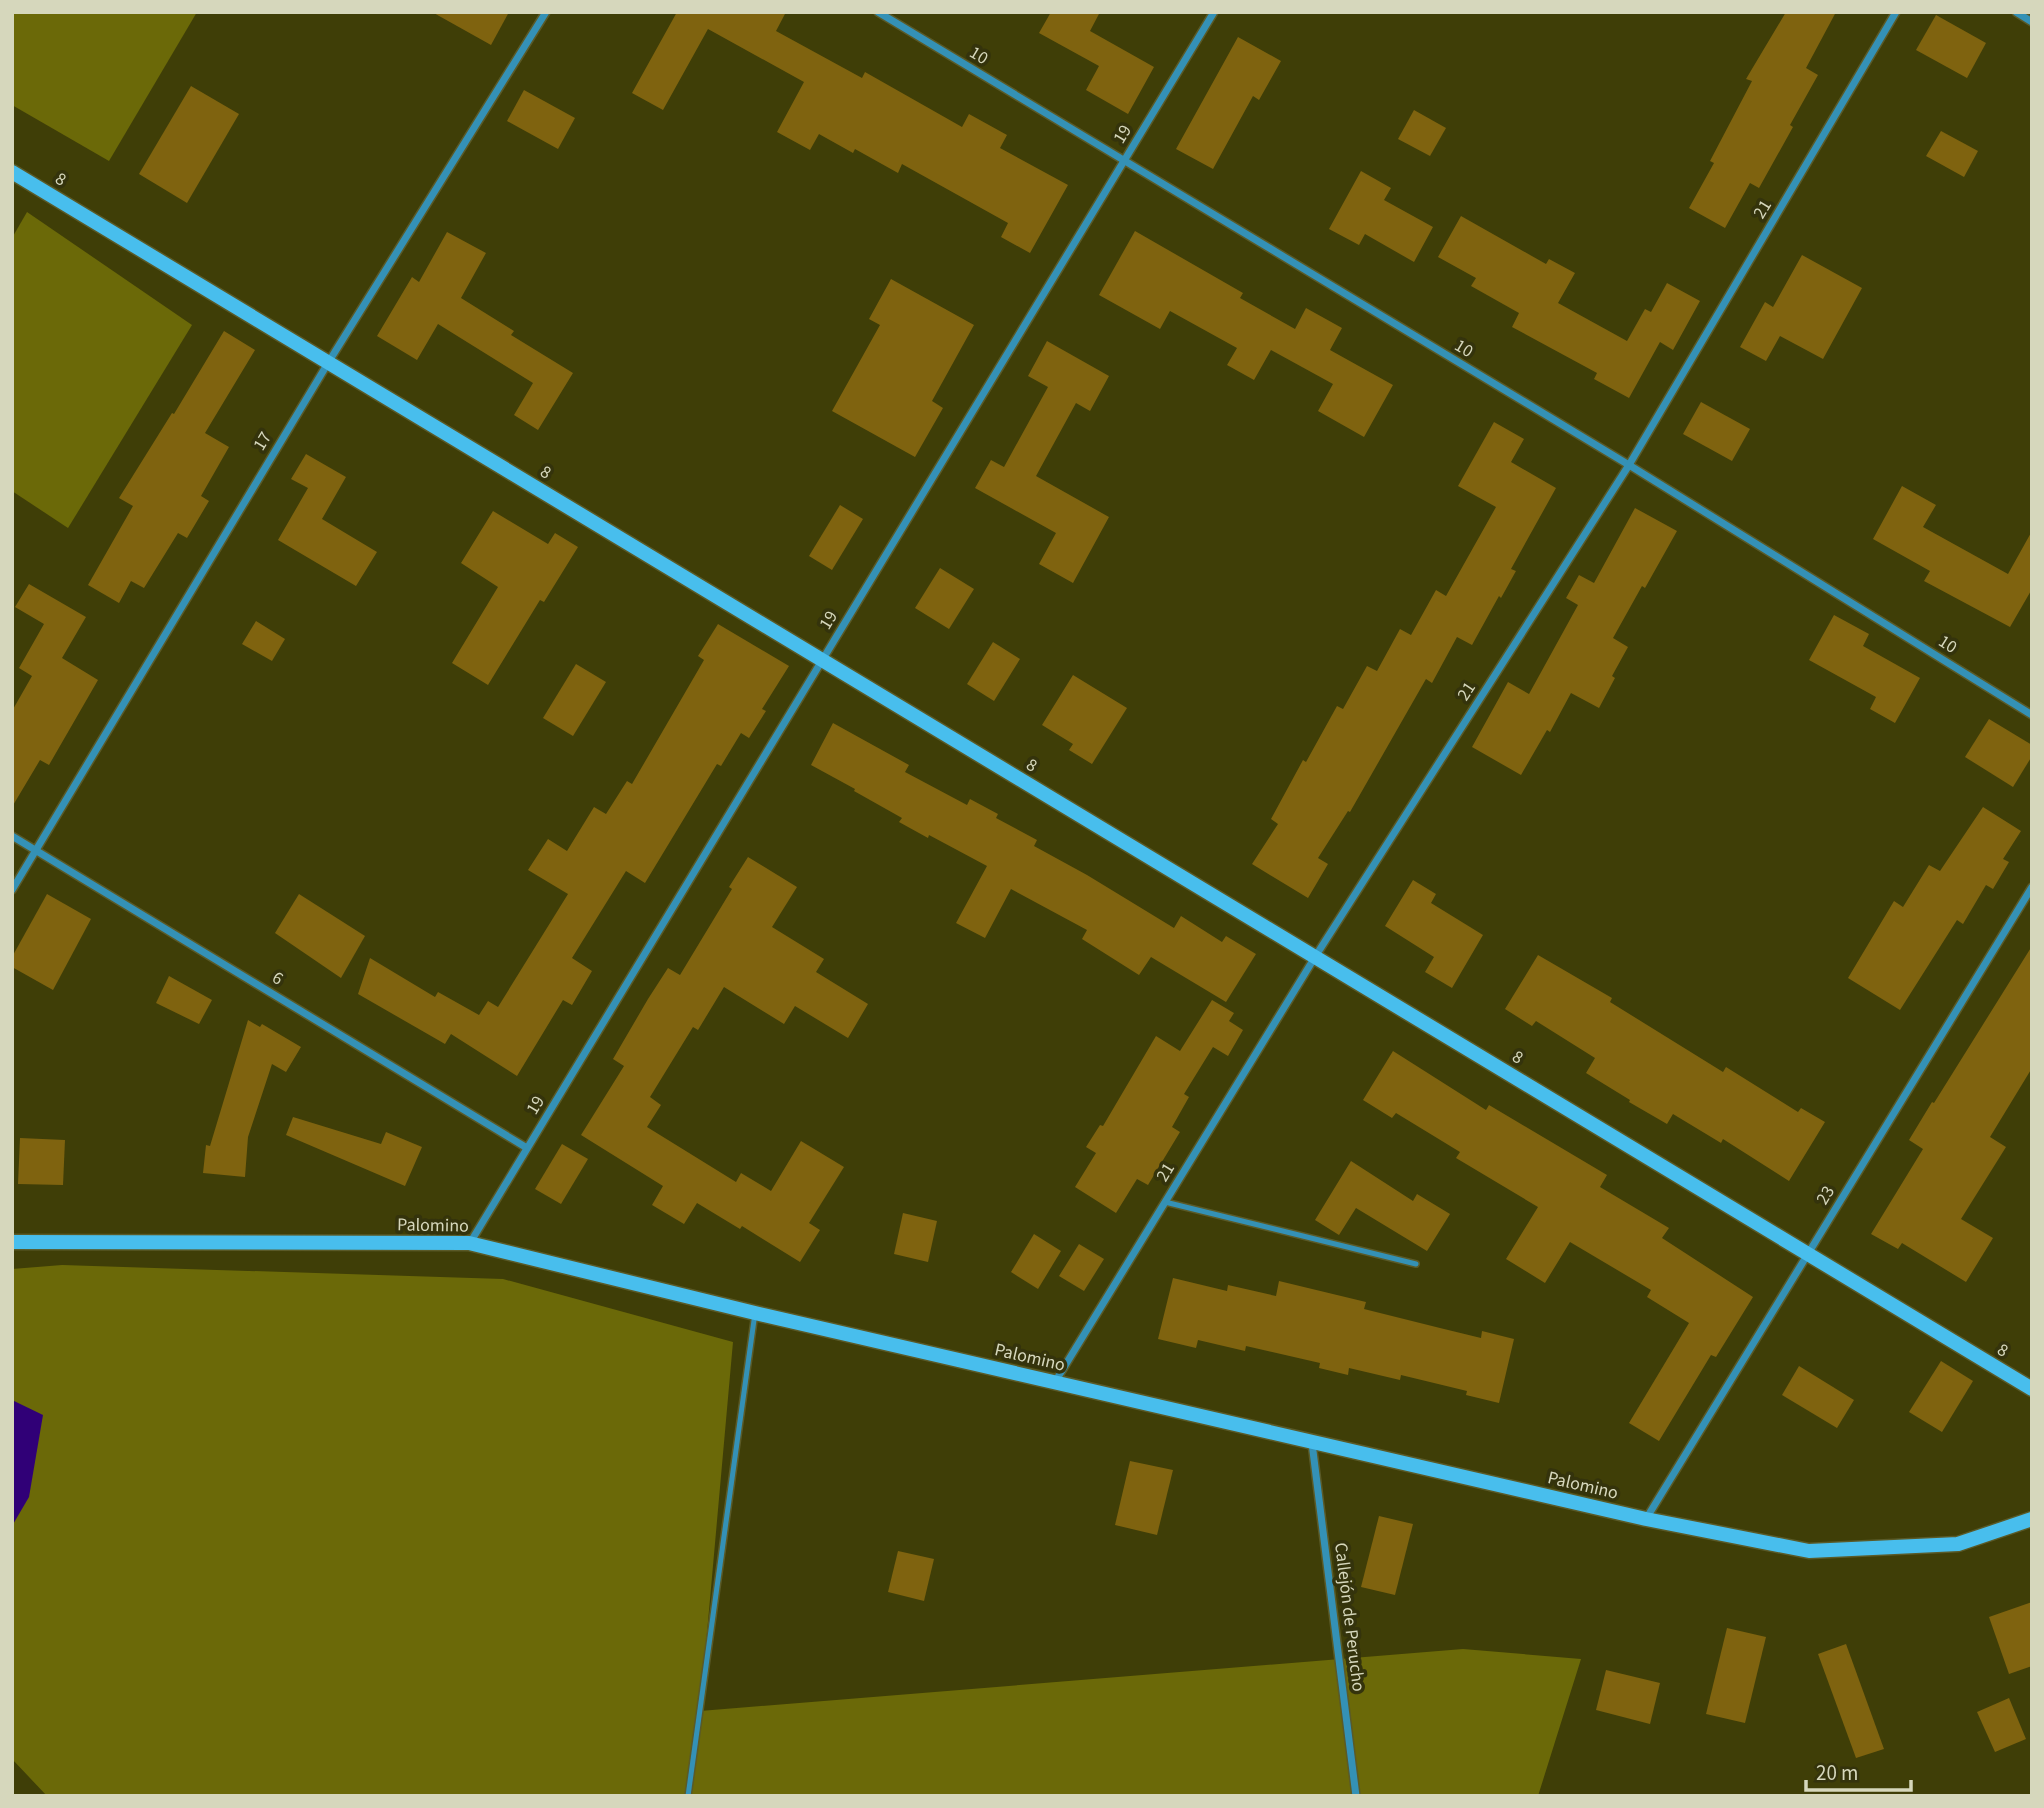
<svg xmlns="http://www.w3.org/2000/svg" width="2044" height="1808" font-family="'Source Sans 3',sans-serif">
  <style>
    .green { fill: #6b6908 }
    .water { fill: #300077 }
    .building { fill: #7f630f }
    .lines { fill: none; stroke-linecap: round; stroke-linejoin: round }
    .lane-casing { stroke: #5a5a28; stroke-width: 8 }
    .street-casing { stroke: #5a5a28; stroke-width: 10 }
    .secondary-casing { stroke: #5a5a28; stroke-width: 17 }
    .lane { stroke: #3491b6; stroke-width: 5 }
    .street { stroke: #3491b6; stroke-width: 7 }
    .secondary { stroke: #48beed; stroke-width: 14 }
    .labels { text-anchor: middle; stroke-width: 7; stroke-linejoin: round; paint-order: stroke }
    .street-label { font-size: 18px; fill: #d6d7bc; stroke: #34330c }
  </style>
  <rect width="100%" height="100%" fill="#3f3e07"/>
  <g class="green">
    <path d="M12,12h185l-88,149 -97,-56z"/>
    <path d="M27,212l165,113 -124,203 -56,-37v-253z"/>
    <path d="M62,1265l441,14 230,63 -33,369 763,-62 118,10 -43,137h-1491l-35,-37v-490z"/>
  </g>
  <path class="water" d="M12,1400l31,15 -14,82 -17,29z"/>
  <g class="building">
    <path d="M432,12h77l-18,33z"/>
    <path d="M677,12h109l-10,19 86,47 3,-6 97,55 7,-13 38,21 -7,13 68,37 -38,68 -29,-16 7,-14 -106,-59 -4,9 -43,-24 -2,4 -34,-19 -9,16 -33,-18 27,-50 -96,-53 -45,81 -31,-17z"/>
    <path d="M1051,12h49l-10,19 64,36 -26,47 -42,-24 13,-24 -60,-33z"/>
    <path d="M1786,12h50l-30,56 12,7 -28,50 3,2 -34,61 -9,-5 -25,45 -36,-20 25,-45 -4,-2 42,-80 -6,-2z"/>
    <path d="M1936,15l50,28 -19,35 -51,-28z"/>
    <path d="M1238,37l43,24 -22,39 -6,-4 -40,73 -37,-20z"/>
    <path d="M191,86l48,28 -52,89 -48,-29z"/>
    <path d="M524,90l51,28 -17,31 -51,-28z"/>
    <path d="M1414,110l32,18 -16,28 -32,-17z"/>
    <path d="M1941,131l37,20 -14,26 -38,-21z"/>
    <path d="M1361,171l30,17 -7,12 49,27 -19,35 -49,-28 -6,11 -30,-16z"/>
    <path d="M1461,216l85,48 3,-5 26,14 -17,30 69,38 18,-32 6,3 16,-29 33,18 -27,49 -13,-8 -31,56 -35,-19 3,-6 -85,-46 7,-14 -48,-27 5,-8 -38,-21z"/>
    <path d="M1135,231l108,62 -3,5 55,31 11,-21 36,20 -12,22 63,35 -29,52 -46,-26 15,-27 -62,-34 -17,30 -27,-15 10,-17 -67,-37 -10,18 -61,-34z"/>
    <path d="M447,232l39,21 -25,45 53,33 -3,4 62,38 -35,57 -24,-15 19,-32 -95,-59 -21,36 -40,-24 35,-59 7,5z"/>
    <path d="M1802,255l60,33 -39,71 -43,-23 -14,25 -26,-14 25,-45 8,5z"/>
    <path d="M891,279l83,46 -42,76 11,7 -28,49 -83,-46 48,-86 -11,-6z"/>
    <path d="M224,331l31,19 -50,83 24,14 -28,49 8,5 -22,37 -9,-5 -34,55 -13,-7 -12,22 -31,-18 45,-79 -14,-8 53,-85 2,1z"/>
    <path d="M1047,341l62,35 -19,35 -14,-8 -40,73 73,41 -36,66 -34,-19 17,-31 -81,-45 16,-28 13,7 44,-80 -20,-11z"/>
    <path d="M1701,402l49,27 -18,32 -49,-27z"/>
    <path d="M1494,422l30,17 -13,23 45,26 -45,81 5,2 -15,27 -2,-2 -27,49 -15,-8 -25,46 -6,-4 -76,133 -2,-1 -30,47 10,6 -20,34 -56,-34 26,-40 -7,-5 32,-59 3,2 31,-56 6,3 24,-43 10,5 23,-42 11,6 25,-45 10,6 50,-89 -38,-21z"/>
    <path d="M306,454l40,23 -24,42 55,33 -21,34 -78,-46 30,-52 -17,-9z"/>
    <path d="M1902,486l34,19 -13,22 85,47 24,-43v58l-22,38 -86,-46 6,-10 -57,-32z"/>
    <path d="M840,505l23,14 -31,51 -23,-14z"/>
    <path d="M1635,508l42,23 -32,57 -3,-2 -29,52 15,9 -16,29 3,2 -16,30 -28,-15 -21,39 -3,-2 -26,45 -49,-28 36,-65 21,12 49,-89 -12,-7 13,-23 15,8z"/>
    <path d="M493,511l55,33 7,-11 23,14 -34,55 -4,-2 -52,85 -36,-22 46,-76 -37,-24z"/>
    <path d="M940,568l34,21 -25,40 -34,-21z"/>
    <path d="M29,584l57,33 -24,41 36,22 -49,85 -9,-5 -28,47v-96l20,-35 -13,-8 25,-44 -29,-17z"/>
    <path d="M1834,615l35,19 -6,12 57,32 -25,45 -25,-14 6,-12 -67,-37z"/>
    <path d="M256,621l29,18 -13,22 -30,-17z"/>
    <path d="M718,624l71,42 -27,43 4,2 -17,27 -8,-5 -20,33 -4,-2 -72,119 -19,-12 -54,87 20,13 -20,34 -9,-5 -46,76 -66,-42 -6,10 -87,-50 12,-36 65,39 3,-5 41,23 9,-14 10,6 70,-113 -40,-24 20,-31 19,12 27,-44 12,7 21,-33 5,3 72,-124 -6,-4z"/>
    <path d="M993,642l27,17 -26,42 -27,-17z"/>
    <path d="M576,664l30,18 -33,54 -30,-18z"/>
    <path d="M1073,675l54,33 -35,56 -23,-14 4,-6 -31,-19z"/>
    <path d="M1989,719l43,26v11l-19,31 -48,-30z"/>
    <path d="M833,723l76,42 -4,7 62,33 3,-6 28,15 -2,4 41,22 -3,6 53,29 87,53 7,-12 41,26 4,-6 30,18 -30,48 -75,-45 -12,18 -57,-36 5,-9 -76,-41 -26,49 -29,-15 31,-57 -58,-31 -1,3 -29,-16 3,-4 -48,-27 1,-2 -44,-24z"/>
    <path d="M1983,807l38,24 -18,28 6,3 -16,27 -7,-4 -23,39 -6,-4 -57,90 -52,-32 46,-77 9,6 26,-42 11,6z"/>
    <path d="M748,857l49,30 -25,40 52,32 -8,13 52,32 -20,34 -53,-32 -11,18 -60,-37 -26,43 -5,-3 -43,70 11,8 -14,22 89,55 5,-9 30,18 30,-50 43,26 -35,56 11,7 -20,32 -58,-36 -2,3 -43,-26 -13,21 -32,-19 11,-19 -82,-51 43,-69 -11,-7 35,-60 20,-31 12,7 52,-86 -3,-2z"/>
    <path d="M1413,880l23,14 -5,9 52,32 -31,53 -27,-16 9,-15 -49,-31z"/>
    <path d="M47,894l44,25 -38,71 -41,-23v-10z"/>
    <path d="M299,894l66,42 -24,42 -66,-45z"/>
    <path d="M2032,946v122l-42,69 16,10 -45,72 32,19 -27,44 -64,-39 -4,6 -27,-15 52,-85 -14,-9 23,-38 2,1z"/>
    <path d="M1538,955l74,43 -2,4 113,70 3,-5 72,45 3,-4 24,14 -36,59 -66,-42 -2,4 -48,-29 -6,10 -38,-22 1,-2 -44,-27 9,-15 -59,-37 -4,5 -27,-17z"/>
    <path d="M169,976l43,24 -13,24 -43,-21z"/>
    <path d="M1212,1000l22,13 -5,8 14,9 -15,26 -15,-9 -29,47 5,3 -17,30 8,5 -32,53 -11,-6 -21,34 -41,-26 21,-34 -10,-6 14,-22 3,1 53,-90 24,15z"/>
    <path d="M248,1020l12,7 2,-3 39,23 -15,25 -14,-8 -24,73 -3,40 -42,-4 3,-28 4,1z"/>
    <path d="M1393,1051l93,59 3,-5 118,70 -7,12 69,41 -7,10 91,59 -37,60 -5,-2 -52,86 -30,-18 60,-100 -42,-26 4,-7 -81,-48 -25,41 -39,-24 32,-52 -82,-49 4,-6 -64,-39 -4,5 -29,-18z"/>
    <path d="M293,1117l88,27 5,-12 36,15 -17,39 -119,-51z"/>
    <path d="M20,1138l45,2 -2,45 -45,-1z"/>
    <path d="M562,1144l26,15 -27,45 -26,-15z"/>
    <path d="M1351,1161l62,40 4,-7 33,20 -23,37 -71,-43 -17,27 -24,-15z"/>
    <path d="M903,1213l34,8 -9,41 -34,-8z"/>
    <path d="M1034,1234l27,17 -23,38 -27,-17z"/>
    <path d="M1079,1244l25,15 -20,32 -25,-15z"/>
    <path d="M1173,1278l54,13 1,-6 48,11 3,-15 87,21 -2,7 76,19 41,10 1,-7 32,8 -15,64 -33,-8 1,-4 -66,-16 -1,5 -51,-12 -1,7 -29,-7 1,-5 -74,-17 -1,5 -47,-11 -2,8 -38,-9z"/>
    <path d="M1941,1361l32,20 -31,51 -33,-20z"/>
    <path d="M1799,1366l55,34 -17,28 -55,-33z"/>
    <path d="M1130,1461l43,9 -16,65 -42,-10z"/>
    <path d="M1379,1516l34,8 -18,71 -34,-8z"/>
    <path d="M898,1551l36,8 -10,42 -36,-9z"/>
    <path d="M2032,1602v64l-23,8 -20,-57z"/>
    <path d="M1727,1628l39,9 -21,86 -39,-9z"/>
    <path d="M1846,1644l38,105 -28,9 -38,-104z"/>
    <path d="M1606,1670l54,13 -10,41 -54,-14z"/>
    <path d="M2009,1698l17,41 -31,13 -18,-40z"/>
  </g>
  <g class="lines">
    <defs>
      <g id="lane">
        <path d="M1165,1202l251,62"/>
        <path d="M688,1796l67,-483"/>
      </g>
      <g id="street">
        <path d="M878,12l751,453 403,250"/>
        <path d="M2016,12l16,10"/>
        <path d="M12,836l515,312"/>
        <path d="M12,890l316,-527 218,-351"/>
        <path d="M470,1243l744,-1231"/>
        <path d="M1055,1382l260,-425 314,-492 267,-453"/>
        <path d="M1312,1443l44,353"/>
        <path d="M1646,1519l386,-632"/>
      </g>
      <g id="secondary">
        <path d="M12,172l2020,1217"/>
        <path d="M12,1242l457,1 286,70 891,206 163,32 149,-7 74,-25"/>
      </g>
    </defs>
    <use href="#lane" class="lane-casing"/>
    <use href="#street" class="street-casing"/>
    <use href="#secondary" class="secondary-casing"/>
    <use href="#lane" class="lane"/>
    <use href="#street" class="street"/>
    <use href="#secondary" class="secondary"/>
  </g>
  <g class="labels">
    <g class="street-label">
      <text transform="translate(979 55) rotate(31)" y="6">10</text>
      <text transform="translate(1122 134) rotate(-59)" y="6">19</text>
      <text transform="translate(61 179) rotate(31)" y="6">8</text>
      <text transform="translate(1762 209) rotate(-59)" y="6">21</text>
      <text transform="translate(1464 348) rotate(31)" y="6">10</text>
      <text transform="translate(262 441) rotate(-59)" y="6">17</text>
      <text transform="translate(546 472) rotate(31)" y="6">8</text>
      <text transform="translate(828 620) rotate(-59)" y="6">19</text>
      <text transform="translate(1948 644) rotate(32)" y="6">10</text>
      <text transform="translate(1466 691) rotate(-57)" y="6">21</text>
      <text transform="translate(1032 765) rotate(31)" y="6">8</text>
      <text transform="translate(278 978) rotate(31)" y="6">6</text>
      <text transform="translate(1518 1057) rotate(31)" y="6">8</text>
      <text transform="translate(535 1105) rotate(-59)" y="6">19</text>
      <text transform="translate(1165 1172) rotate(-59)" y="6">21</text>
      <text transform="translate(1825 1195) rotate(-59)" y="6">23</text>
      <text transform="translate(433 1225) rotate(1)" y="6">Palomino</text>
      <text transform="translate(2003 1350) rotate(31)" y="6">8</text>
      <text transform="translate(1030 1357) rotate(13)" y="6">Palomino</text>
      <text transform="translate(1583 1485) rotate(13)" y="6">Palomino</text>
      <text transform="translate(1350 1617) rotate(83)" y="6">Callejón de Perucho</text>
    </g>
  </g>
  <rect width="2044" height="1808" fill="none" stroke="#d6d7bc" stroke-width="28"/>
  <path d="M1806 1780v10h105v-10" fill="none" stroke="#d6d7bc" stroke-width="3.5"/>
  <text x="1816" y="1780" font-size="21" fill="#d6d7bc" stroke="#34330c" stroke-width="5" paint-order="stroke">20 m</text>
</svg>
